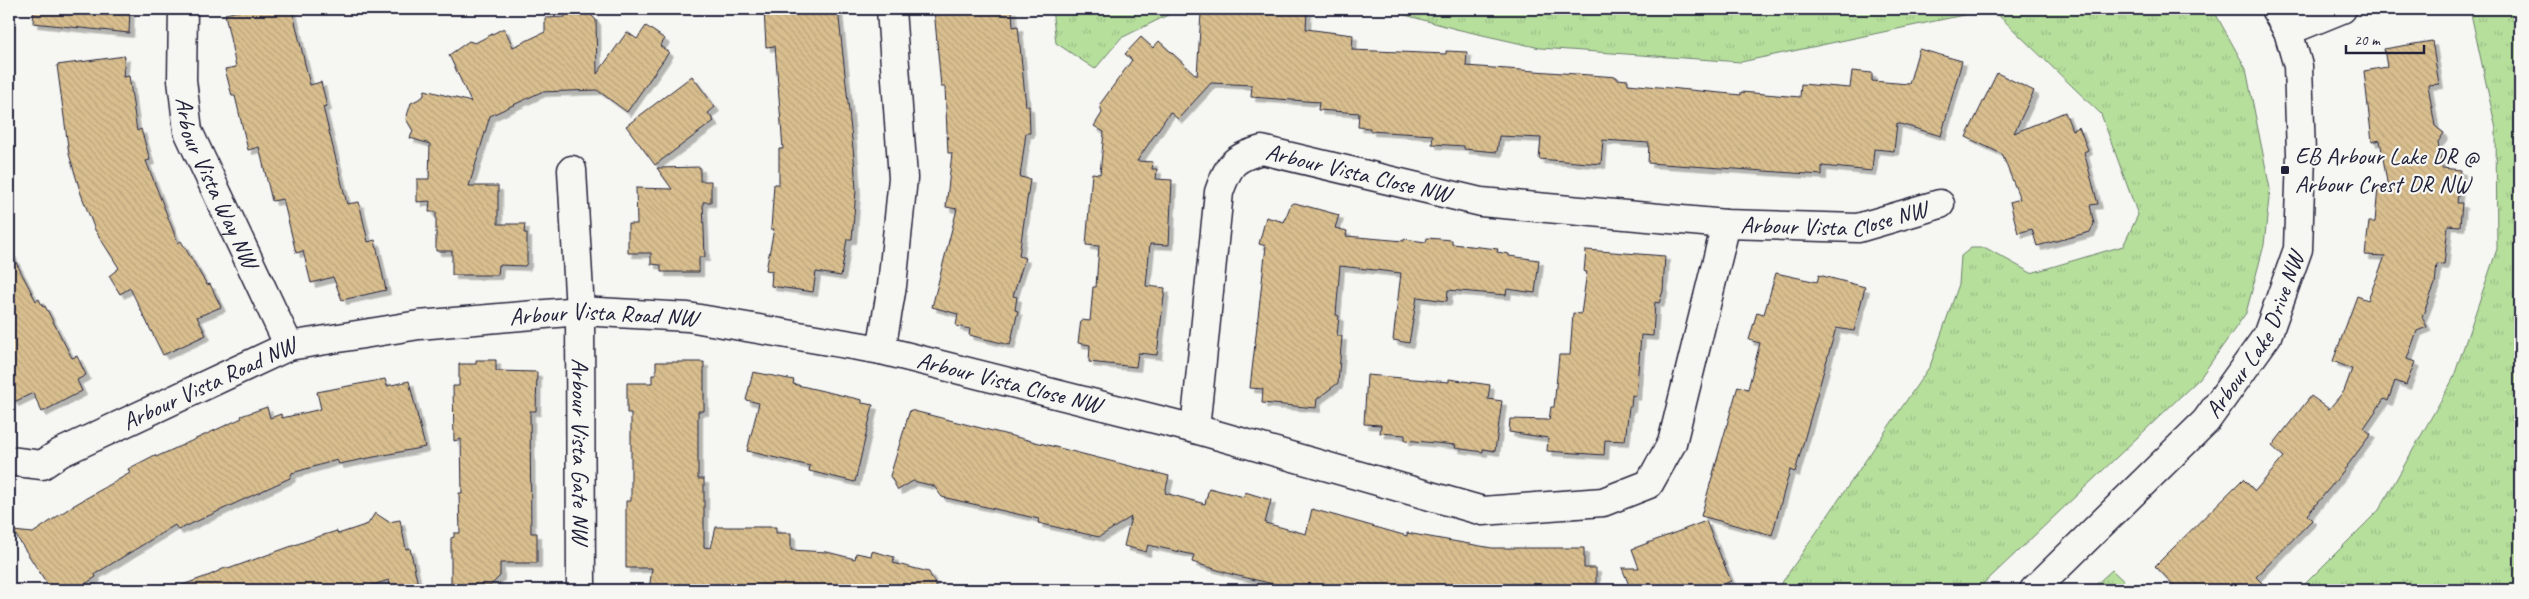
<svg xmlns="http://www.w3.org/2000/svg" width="2529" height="599" font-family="Caveat,sans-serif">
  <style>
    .park { fill: url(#park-tufts); stroke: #6c806c }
    .building { fill: url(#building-back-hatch); stroke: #22223b; filter: url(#shadow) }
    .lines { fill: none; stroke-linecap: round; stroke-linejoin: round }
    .street-casing { stroke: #22223b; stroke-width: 31 }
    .secondary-casing { stroke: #22223b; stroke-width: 31 }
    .street { stroke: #f6f6f2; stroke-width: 28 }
    .secondary { stroke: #f6f6f2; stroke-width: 28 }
    .poi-dot { fill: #22223b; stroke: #f6f6f2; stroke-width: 2 }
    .labels { text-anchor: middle; stroke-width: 4.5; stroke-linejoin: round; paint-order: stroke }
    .poi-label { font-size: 24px; fill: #22223b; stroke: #f6f6f2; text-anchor: start }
    .street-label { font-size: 24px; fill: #22223b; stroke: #f6f6f2 }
  </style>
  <defs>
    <pattern id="park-tufts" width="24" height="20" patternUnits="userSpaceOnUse" patternTransform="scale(1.25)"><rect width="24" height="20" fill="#b6df9c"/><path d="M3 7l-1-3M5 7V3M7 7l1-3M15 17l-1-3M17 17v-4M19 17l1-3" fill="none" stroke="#9cbf87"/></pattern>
    <pattern id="building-back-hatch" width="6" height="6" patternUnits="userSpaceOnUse" patternTransform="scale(1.25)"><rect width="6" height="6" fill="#d9bf8f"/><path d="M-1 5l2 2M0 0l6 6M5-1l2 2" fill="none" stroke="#baa47c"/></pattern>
    <filter id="shadow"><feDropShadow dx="4.5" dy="4.5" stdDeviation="0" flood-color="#0004"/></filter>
  </defs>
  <rect width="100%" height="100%" fill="#f6f6f2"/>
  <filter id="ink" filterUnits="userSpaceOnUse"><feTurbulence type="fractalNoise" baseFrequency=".02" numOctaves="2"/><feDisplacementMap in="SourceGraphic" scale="10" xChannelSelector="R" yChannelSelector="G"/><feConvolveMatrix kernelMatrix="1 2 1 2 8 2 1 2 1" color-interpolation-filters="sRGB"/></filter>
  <g filter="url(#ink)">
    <g class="park">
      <path d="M1052,9h128l-59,29 -26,31 -39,-26z"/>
      <path d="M1372,9h620l-251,53 -201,-14 -84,-19 -69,-19z"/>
      <path d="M1992,9h221l33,60 24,120 -6,56 -18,68 -46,65 -223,212h-200l153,-224 29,-82 2,-28 10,-8h15l45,25 92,-27 15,-31 -37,-101z"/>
      <path d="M2470,9h50v575l-2,6h-219l80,-80 74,-131 44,-130 -1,-120z"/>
      <path d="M2112,570l21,20h-43z"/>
    </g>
    <g class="building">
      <path d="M34,9h96l-1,24 -96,-10z"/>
      <path d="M248,9h44l18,76 11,-3 6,24 -4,1 24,97 12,-2 9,40 7,-2 11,50 -44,10 -9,-23 -22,6 -8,-32 -7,2 -13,-54 -11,2 -13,-54 -11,3 -13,-54h-3l-7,-27 11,-2 -11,-53z"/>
      <path d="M764,9h74l16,149 2,33 -4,48h-5l-6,37 -25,-4 -3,20 -42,-6 1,-15 -6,-1 8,-41h-3l3,-45h5v-35h4l-8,-103 -9,1z"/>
      <path d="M934,9h78l1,18 5,-1 8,80h3l1,27h-4l-6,44 10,2 -11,77 6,2 -12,38 4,1 -2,13 3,1 -8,34 -41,-10 1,-6 -14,-3 2,-12 -26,-7 25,-98 -11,-2 6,-54h-4l-3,-66h-4z"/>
      <path d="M1218,9l89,2 -1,18 47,6 -1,15 94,4v-3l21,1 -1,14 151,11v2l11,1v4l113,11v-3l59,5 1,-13 49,4 2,-17 20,2v8l37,3 10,-35 43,12 -21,75 -44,-13 -3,28 -20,-2 -2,22 -50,-5v9l-174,-12 1,-20 -46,-3 -2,24 -62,-5 2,-21 -42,-2 -2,16 -33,-3v-3l-32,-2 1,-9 -63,-4v-3l-12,-1 1,-14 -41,-3 1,-8 -68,-5 1,-12 -41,-2 -33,36 -8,-7 -33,49 16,1 -1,7h5l-1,10 16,1 -3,65 -19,-1 -4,42 19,2 -8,67 -19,-2 -2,14 -47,-5 1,-17 -12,-2 3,-23 9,1 3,-34h3l3,-41 -13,-1 6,-72 8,1 4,-42 -10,-6 8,-13 -2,-9 32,-44 -7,-6 16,-17 12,11 6,-7 38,35 4,-63 16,1z"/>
      <path d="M565,11h22l9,9 1,54 30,-42 10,7 9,-13 19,13 -5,7 9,6 -42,60 -30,-22 -56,2 -51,24 -21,70h29v38h27l-1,9h3v30l-2,3 -26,-1 -1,10h-46v-24h-16v-39h-7l1,-11 -13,1v-23h12l1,-35 -20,-6 3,-7 -7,-12 5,-16 12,-6 2,-7 46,12 -22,-47 20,-14 6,2 29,-15 9,19 32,-15v-14l20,-1z"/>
      <path d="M2432,41l7,43 -11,1 7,41 9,7 -6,9 4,26 19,2 -4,33h5l-2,23 -12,-1 -4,40 -7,-1 -2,20 -13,33 5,10 -10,4 -10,28 8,3 -9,23 -11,-4 -7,20 -4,-2 -20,29 7,6 -33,44 -31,37 5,5 -56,57 13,13h-91l-23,-24 88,-87 12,12 29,-34 -12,-11 39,-50 18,13 15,-18 8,-22 -19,-8 24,-65 11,4 17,-44 -20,-1 4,-33h6l3,-35 10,1 -8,-48 -8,2 -8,-71 23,-4 -3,-18z"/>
      <path d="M125,56l-2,21 6,-1 8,55 4,-2 9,31 -4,1 32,82 3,-2 26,44 3,-1 11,23 -24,10 9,18 -43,20 -33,-67 -10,6 -11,-18 10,-8 -24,-38 -14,-36 -12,-40 -12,-89z"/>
      <path d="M1997,73l37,18 -20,42 51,-21 7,18 7,-3 9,23 -4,2 14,52 -8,1 4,19 -4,8 -53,14 -5,-17 -14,4 -8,-31 10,-3 -18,-45 -36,-17z"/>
      <path d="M692,76l23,31 -7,6 6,8 -59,44 -29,-39z"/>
      <path d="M700,167v14h11v21h-8l2,55h-6v15h-38v-7l-10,-1v-11h-23v-29h9l-1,-36 36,1 -15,-21z"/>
      <path d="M1295,203l44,12 -4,13 12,3 -1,5 58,5v-2l22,3 1,-4 25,2v4l46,5 -1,3 12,2v2l30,4 -4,33 -28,-4 -1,6 -58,-5 -1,11 -30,-4 -8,46 -16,-3 8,-67 -61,-7 -4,49 3,1 -2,20h5l-4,47 -21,16 -1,9 -54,-5 1,-14 -13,-1 16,-142 -7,-2 7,-27 18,5 7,-18z"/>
      <path d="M9,249l27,52 3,-2 4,8 2,-1 27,52 5,-2 9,19 -9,5 5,11 -40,21 -9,-19 -19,9 -5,-11z"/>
      <path d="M1586,250l79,6 -2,35 -4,12 -4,-1 -2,34 -12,-1 -5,61 -4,-1 -1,12h-2l-4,34 -20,-1 -1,15 -57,-4 1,-13 -39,-6 1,-13 39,1 2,-13h3l5,-52h11l3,-42 8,1 6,-42h-3z"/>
      <path d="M1776,273l41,9 2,-7 46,12 -11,44 -18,-3 -41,144 -5,-2 -18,65 -71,-19 37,-130 10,3 12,-46 -11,-3 8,-28 7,2z"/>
      <path d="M476,360h20v11l41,1 -1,39h-6l1,122h6v30h-37v13l-10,10h-15l-3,4h-3l-6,-5h-12v-47l3,-1v-4h6l-1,-40h3l-1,-54 -7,2 -1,-55h6v-22h17z"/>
      <path d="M656,362h48v49h-6v68h6v68l7,1 5,-21h60v6h15v17l36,2 28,7 1,-6 15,3 1,-5 22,6 -1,6 36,9 9,18h-289l3,-22h-26v-67h5v-88h-4v-30h25v-8h4z"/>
      <path d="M753,372l41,8 -1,4 69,16v3l11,2 -18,77 -46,-11 1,-5 -63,-15 12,-48 -13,-3z"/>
      <path d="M1367,375l82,7v-3l41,6 -2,14 14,2 -7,50 -12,-2v3l-28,-4 1,-3 -51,-5v-5l-25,-2 1,-8 -17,-1z"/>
      <path d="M385,379l2,7 22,-5 16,66 -86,17 -2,-4 -45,13 -2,5 -112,52 -3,-5 -80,49 1,3 -20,13h-25l-38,-59 20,2 38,-26 59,-34 -2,-4 27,-14 1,2 86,-39 -1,-2 26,-9 3,11 11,-4 1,4 39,-9 -4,-17z"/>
      <path d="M910,410l259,66 -4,17 40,11 4,-16 35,9 1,-5 26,8 -6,23 41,11 6,-25 95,27v-3l85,15h92v20h12v22h-296l-66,-15 -42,-13 2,-7 -46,-10 -2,7 -22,-6 7,-29 -32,20 -61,-14 1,-4 -97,-22 -8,-11 -21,-5 -15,9 -8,-14z"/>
      <path d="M375,513l14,9 11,-2 6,29 4,-1 9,42h-28l-2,-10 -33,10h-179v-3l33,-12 17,-8 1,2 89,-32 20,-6 1,3 30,-10z"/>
      <path d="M1706,521l25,60 -7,3 2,6h-95l-9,-22h17l-7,-19z"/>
    </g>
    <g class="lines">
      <defs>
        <g id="street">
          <path id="s1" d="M183,9l-1,71 6,51 101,215"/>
          <path d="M2288,31l54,-22"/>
          <path id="s2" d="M572,170l8,141 1,279"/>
          <path id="s3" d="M881,350l314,79 288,82 120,-9 46,-18 23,-41 54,-219"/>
          <path id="s4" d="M1195,429l24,-237c10,-28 14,-34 43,-42l219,52 245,22 132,4 82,-24"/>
          <path id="s5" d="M9,461l33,4 18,-12 229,-107 130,-21 161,-14 108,6 193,33 11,-64 11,-108 -12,-169"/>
        </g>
        <g id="secondary">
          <path id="s6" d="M2034,590l172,-169 61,-85 31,-87 3,-95 -3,-88 -10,-35 -13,-22"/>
        </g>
      </defs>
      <use href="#street" class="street-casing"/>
      <use href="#secondary" class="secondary-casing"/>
      <use href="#street" class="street"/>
      <use href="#secondary" class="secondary"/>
    </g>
  </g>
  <rect class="poi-dot" x="2280" y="165" width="10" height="10" rx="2.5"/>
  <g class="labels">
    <g class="poi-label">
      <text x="2295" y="164">EB Arbour Lake DR @<tspan x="2295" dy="28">Arbour Crest DR NW</tspan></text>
    </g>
    <g class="street-label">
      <text dy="8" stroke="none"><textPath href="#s4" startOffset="401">Arbour Vista Close NW</textPath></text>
      <text dy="8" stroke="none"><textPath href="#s1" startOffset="180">Arbour Vista Way NW</textPath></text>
      <text dy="8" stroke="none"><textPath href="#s4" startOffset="882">Arbour Vista Close NW</textPath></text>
      <text dy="8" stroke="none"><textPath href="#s5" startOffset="624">Arbour Vista Road NW</textPath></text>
      <text dy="8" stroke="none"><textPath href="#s6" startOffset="341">Arbour Lake Drive NW</textPath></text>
      <text dy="8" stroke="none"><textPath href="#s3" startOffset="132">Arbour Vista Close NW</textPath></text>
      <text dy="8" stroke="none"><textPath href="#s5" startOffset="219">Arbour Vista Road NW</textPath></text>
      <text dy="8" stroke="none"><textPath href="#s2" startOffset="281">Arbour Vista Gate NW</textPath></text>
    </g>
  </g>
  <rect width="2529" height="599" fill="none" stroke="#f6f6f2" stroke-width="30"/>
  <rect x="15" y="15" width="2499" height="569" fill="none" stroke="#22223b" stroke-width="2" filter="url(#ink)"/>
  <path d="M2346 45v8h78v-8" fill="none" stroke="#22223b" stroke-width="2.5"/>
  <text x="2354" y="45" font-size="15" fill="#22223b" stroke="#f6f6f2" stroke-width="4" paint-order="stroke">20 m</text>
</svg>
